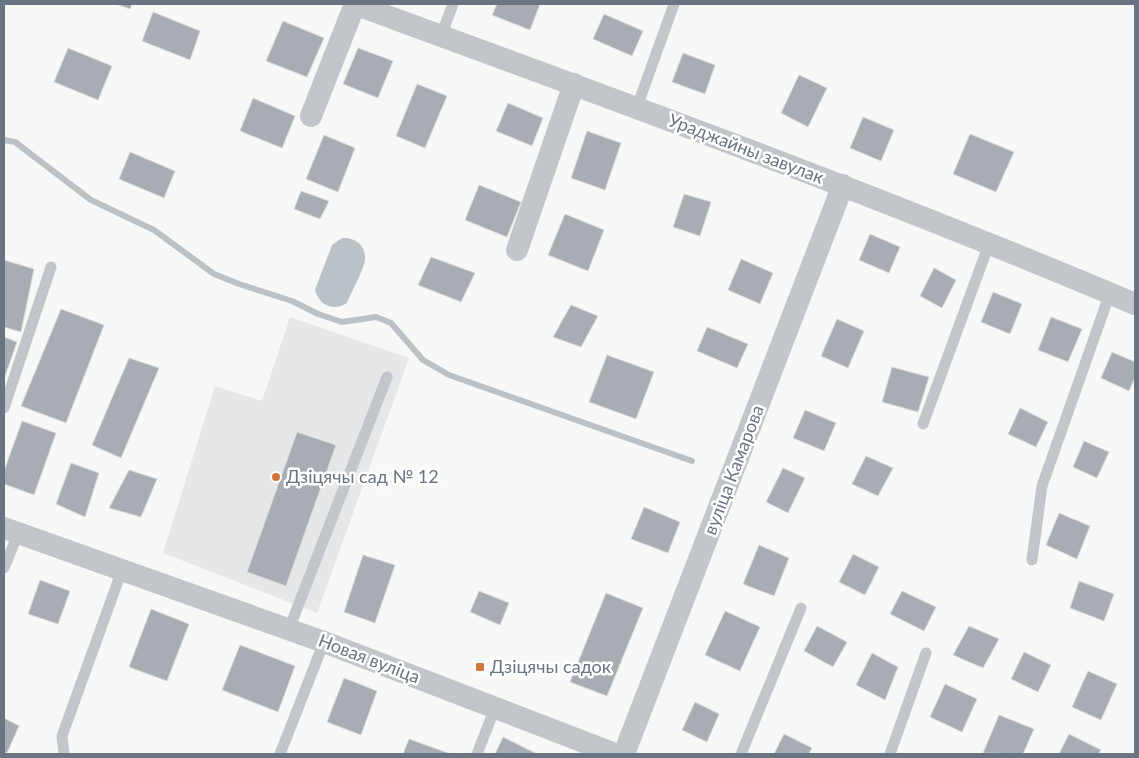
<svg xmlns="http://www.w3.org/2000/svg" width="1139" height="758" font-family="Lato,sans-serif">
  <style>
    .built { fill: #e6e7e6 }
    .water { fill: #bac2c8 }
    .lines { fill: none; stroke-linecap: round; stroke-linejoin: round }
    .stream { stroke: #bac2c8; stroke-width: 6 }
    .building { fill: #a8adb4; stroke: #dadad8 }
    .lane { stroke: #c2c5c9; stroke-width: 11 }
    .street { stroke: #c2c5c9; stroke-width: 22 }
    .poi-dot { fill: #d1753d; stroke: #fff; stroke-width: 2 }
    .labels { text-anchor: middle; stroke-width: 5; stroke-linejoin: round; paint-order: stroke }
    .street-label { font-size: 18px; fill: #6a7584; stroke: #fff }
    .poi-label { font-size: 18px; fill: #6a7584; stroke: #fff; text-anchor: start }
  </style>
  <rect width="100%" height="100%" fill="#f8f8f6"/>
  <path class="built" d="M290,317l119,41 -92,255 -154,-60 52,-167 47,15z"/>
  <path class="water" d="M342,238c13,-1 24,7 23,21 -1,11 -14,33 -18,44 -14,9 -28,2 -32,-13l17,-45z"/>
  <g class="lines">
    <path class="stream" d="M4,140l11,2 76,58 63,30 60,44 25,10 53,17 26,13 24,8 34,-5 15,6 32,37 26,15 243,86"/>
  </g>
  <g class="building">
    <path d="M116,4h16l-2,5z"/>
    <path d="M497,4h43l-10,26 -38,-15z"/>
    <path d="M153,12l47,19 -10,29 -48,-19z"/>
    <path d="M604,14l39,17 -11,25 -39,-17z"/>
    <path d="M283,21l41,17 -17,39 -41,-16z"/>
    <path d="M68,48l44,18 -14,34 -44,-18z"/>
    <path d="M358,48l35,13 -15,37 -35,-14z"/>
    <path d="M683,53l32,12 -10,29 -33,-12z"/>
    <path d="M799,75l28,13 -19,39 -27,-14z"/>
    <path d="M417,84l30,12 -22,52 -29,-12z"/>
    <path d="M253,98l42,18 -13,32 -42,-17z"/>
    <path d="M508,103l35,15 -11,28 -36,-15z"/>
    <path d="M863,117l31,13 -13,31 -31,-13z"/>
    <path d="M587,131l34,12 -16,47 -34,-12z"/>
    <path d="M970,134l44,18 -18,40 -43,-18z"/>
    <path d="M324,135l31,13 -17,44 -32,-13z"/>
    <path d="M130,152l45,19 -11,27 -45,-19z"/>
    <path d="M479,185l42,17 -14,35 -42,-17z"/>
    <path d="M301,191l28,10 -9,18 -26,-10z"/>
    <path d="M684,194l27,8 -11,34 -27,-9z"/>
    <path d="M565,214l39,16 -16,41 -40,-16z"/>
    <path d="M870,234l30,13 -11,26 -30,-13z"/>
    <path d="M431,257l44,16 -14,29 -43,-17z"/>
    <path d="M741,259l32,14 -13,31 -32,-14z"/>
    <path d="M4,260l30,9 -13,63 -17,-5z"/>
    <path d="M934,268l22,12 -14,28 -22,-12z"/>
    <path d="M993,292l29,12 -12,30 -29,-12z"/>
    <path d="M571,305l27,11 -17,31 -28,-10z"/>
    <path d="M61,309l43,16 -38,98 -45,-17z"/>
    <path d="M1051,317l31,12 -14,33 -30,-12z"/>
    <path d="M837,319l27,12 -16,37 -27,-12z"/>
    <path d="M707,327l41,17 -11,24 -40,-17z"/>
    <path d="M4,337l13,5 -13,37z"/>
    <path d="M1112,352l23,10v15l-6,14 -28,-13z"/>
    <path d="M607,355l47,17 -18,47 -47,-17z"/>
    <path d="M129,358l30,10 -38,90 -29,-13z"/>
    <path d="M892,367l37,10 -11,35 -36,-10z"/>
    <path d="M1020,408l28,14 -12,25 -28,-13z"/>
    <path d="M805,410l31,13 -12,28 -31,-13z"/>
    <path d="M22,421l34,12 -22,62 -30,-11v-13z"/>
    <path d="M297,432l39,13 -50,141 -39,-14z"/>
    <path d="M1084,441l25,11 -12,26 -24,-11z"/>
    <path d="M866,456l27,12 -15,28 -26,-12z"/>
    <path d="M71,463l28,10 -14,44 -29,-13z"/>
    <path d="M783,468l22,10 -17,35 -22,-11z"/>
    <path d="M129,470l28,9 -16,38 -32,-9z"/>
    <path d="M644,507l36,15 -12,31 -37,-14z"/>
    <path d="M1059,513l31,13 -13,33 -31,-14z"/>
    <path d="M759,545l30,13 -15,38 -31,-12z"/>
    <path d="M853,554l26,13 -14,28 -26,-13z"/>
    <path d="M363,555l32,10 -20,58 -31,-11z"/>
    <path d="M40,580l30,11 -12,33 -30,-10z"/>
    <path d="M1079,581l35,13 -10,27 -34,-13z"/>
    <path d="M479,591l30,12 -9,22 -30,-13z"/>
    <path d="M902,591l34,16 -12,24 -34,-17z"/>
    <path d="M606,593l37,15 -36,88 -37,-14z"/>
    <path d="M151,609l38,15 -22,57 -38,-14z"/>
    <path d="M725,611l35,16 -20,44 -35,-16z"/>
    <path d="M817,626l30,16 -14,25 -29,-16z"/>
    <path d="M969,626l30,13 -16,29 -30,-13z"/>
    <path d="M240,645l55,21 -17,46 -56,-22z"/>
    <path d="M1024,652l27,13 -13,27 -27,-13z"/>
    <path d="M872,653l26,14 -13,33 -29,-15z"/>
    <path d="M1088,671l29,13 -16,36 -29,-13z"/>
    <path d="M344,678l33,13 -16,44 -34,-13z"/>
    <path d="M945,684l32,15 -15,33 -32,-15z"/>
    <path d="M695,702l24,12 -12,28 -25,-12z"/>
    <path d="M999,715l35,14 -11,25 -40,-1z"/>
    <path d="M4,718l15,8 -12,27 -3,-1z"/>
    <path d="M784,734l28,14 -3,6h-35z"/>
    <path d="M1069,734l32,16 -3,4h-39z"/>
    <path d="M503,737l34,17h-42z"/>
    <path d="M409,739l42,15h-48z"/>
  </g>
  <g class="lines">
    <g class="lane">
      <path d="M441,36l12,-32"/>
      <path d="M637,107l37,-103"/>
      <path d="M4,408l47,-141"/>
      <path d="M923,424l66,-180"/>
      <path d="M1032,560l10,-74 68,-193"/>
      <path d="M4,568l14,-34"/>
      <path d="M289,629l98,-252"/>
      <path d="M64,754l-2,-18 60,-166"/>
      <path d="M280,754l44,-112"/>
      <path d="M477,754l18,-46"/>
      <path d="M741,754l60,-146"/>
      <path d="M890,754l36,-101"/>
    </g>
    <g class="street">
      <path d="M354,4c262,96 524,191 781,300"/>
      <path d="M311,116l44,-112"/>
      <path d="M517,250l57,-166"/>
      <path d="M4,528l320,114 291,112"/>
      <path d="M624,754l219,-569"/>
    </g>
  </g>
  <g class="poi-dot">
    <circle cx="276" cy="477" r="5"/>
    <rect x="475" y="662" width="10" height="10" rx="2.5"/>
  </g>
  <g class="labels">
    <g class="street-label">
      <text transform="translate(746 149) rotate(21)" y="6">Ураджайны завулак</text>
      <text transform="translate(734 470) rotate(-69)" y="6">вуліца Камарова</text>
      <text transform="translate(369 659) rotate(21)" y="6">Новая вуліца</text>
    </g>
    <g class="poi-label">
      <text x="286" y="483">Дзіцячы сад № 12</text>
      <text x="490" y="673">Дзіцячы садок</text>
    </g>
  </g>
  <rect width="1139" height="758" fill="none" stroke="#6a7584" stroke-width="10"/>
</svg>
